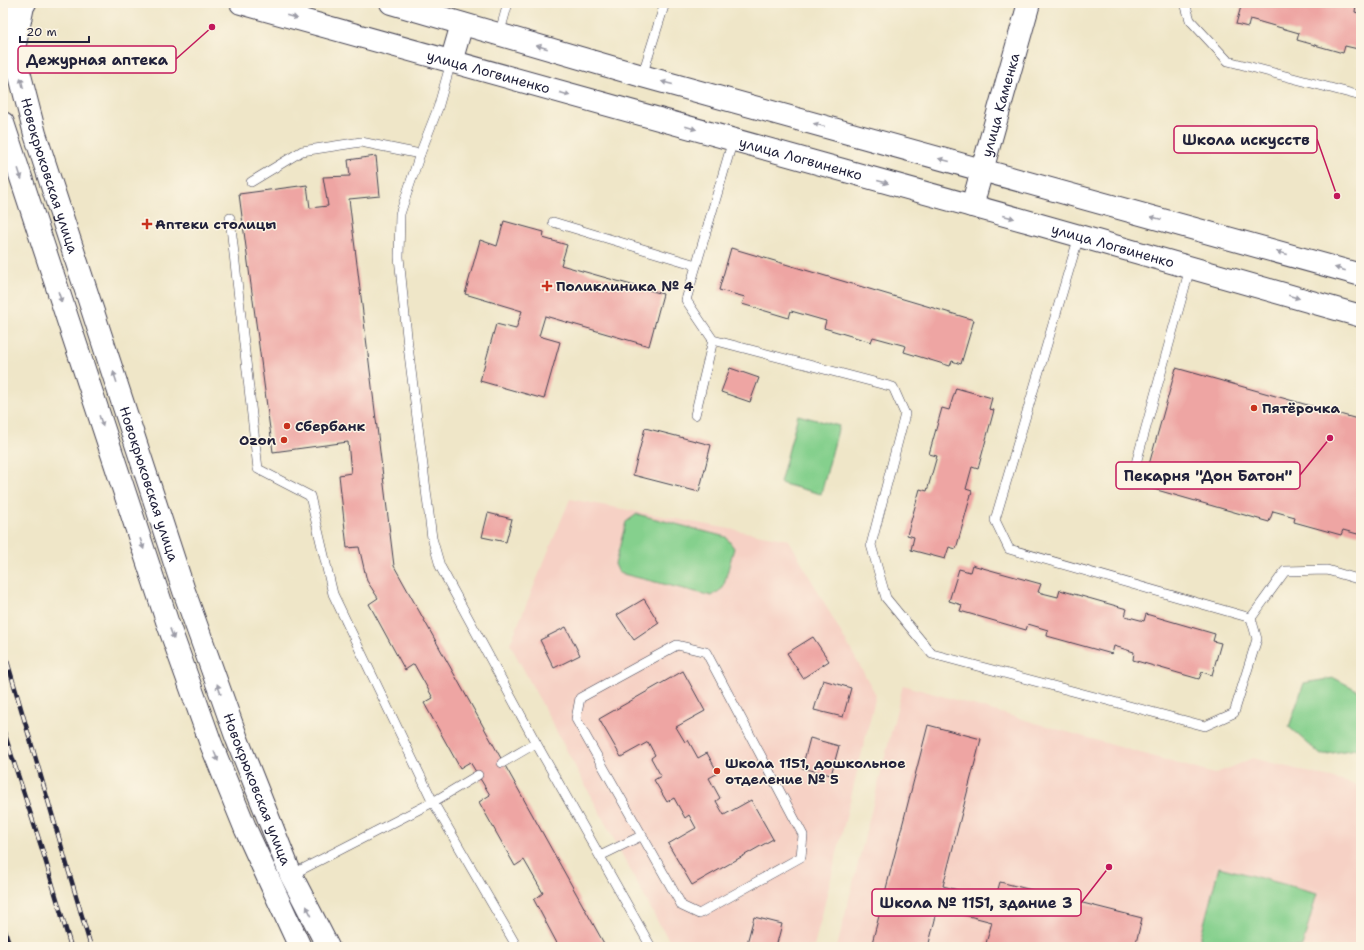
<svg xmlns="http://www.w3.org/2000/svg" width="1364" height="950" font-family="'Shantell Sans',sans-serif">
  <style>
    .built { fill: #f6d1c5 }
    .green { fill: #85d08d; stroke: #547964 }
    .building { fill: #eea5a3 }
    .lines { fill: none; stroke-linecap: round; stroke-linejoin: round }
    .lane-casing { stroke: #413f50; stroke-width: 10 }
    .secondary-casing { stroke: #413f50; stroke-width: 24 }
    .lane { stroke: #fff; stroke-width: 9 }
    .secondary { stroke: #fff; stroke-width: 22 }
    .rail-casing { stroke: #22223b; stroke-width: 4.5 }
    .rail { stroke: #fcf5e5; stroke-width: 3; stroke-dasharray: 9; stroke-linecap: butt }
    .oneway { fill: #9c9ca7 }
    .poi-dot { fill: #c8321e; stroke: #fcf5e5; stroke-width: 1.5 }
    .labels { text-anchor: middle; stroke-width: 3; stroke-linejoin: round; paint-order: stroke }
    .street-label { font-size: 14px; fill: #22223b; stroke: #fcf5e5 }
    .poi-label { font-size: 14px; font-weight: bold; fill: #22223b; stroke: #fcf5e5; text-anchor: start }
    .leader { fill: none; stroke: #c2185b; stroke-width: 1.5 }
    .callout-dot { fill: #c2185b; stroke: #fcf5e5; stroke-width: 1.5 }
    .callout { fill: #fcf5e5; stroke: #c2185b; stroke-width: 1.5 }
    .callout-label { font-size: 15px; text-anchor: middle; font-weight: bold; fill: #22223b }
  </style>
  <rect width="100%" height="100%" fill="#fcf5e5"/>
  <filter id="ink" filterUnits="userSpaceOnUse"><feTurbulence type="fractalNoise" baseFrequency=".025" numOctaves="2"/><feDisplacementMap in="SourceGraphic" scale="8" xChannelSelector="R" yChannelSelector="G"/><feConvolveMatrix kernelMatrix="1 2 1 2 8 2 1 2 1" color-interpolation-filters="sRGB"/></filter>
  <filter id="wash" filterUnits="userSpaceOnUse"><feTurbulence type="fractalNoise" baseFrequency=".012" numOctaves="4" result="noise"/><feDisplacementMap in="SourceGraphic" scale="16" xChannelSelector="R" yChannelSelector="G"/><feGaussianBlur stdDeviation="0.9" result="paint"/><feColorMatrix in="noise" values="0 0 0 0 0 0 0 0 0 0 0 0 0 0 0 0 0 1.4 0 .05"/><feComposite in="paint" operator="in"/></filter>
  <g filter="url(#wash)">
    <rect width="100%" height="100%" fill="#efe6c8"/>
    <g class="built">
      <path d="M570,499l219,41 87,155 -62,252h-140l-14,-21 -150,-282z"/>
      <path d="M903,685l311,89 39,-16 108,28v161h-524z"/>
    </g>
    <g class="green">
      <path d="M798,415l41,11 -18,68 -41,-11z"/>
      <path d="M637,514l89,23 8,11 -11,40 -11,8 -93,-23 -4,-9 11,-42z"/>
      <path d="M1334,678l27,14v56l-40,7 -32,-28 15,-44z"/>
      <path d="M1219,867l98,26 -15,54h-104z"/>
    </g>
    <g id="blocks">
      <g class="building">
        <path d="M1242,3h109l5,2 -1,7 6,2v32h-2l-1,3 -13,-3 -2,7 -46,-13 2,-7 -49,-14 -2,8 -12,-3z"/>
        <path d="M376,156l4,40 -31,3 45,367 212,381h-47l-25,-47 9,-7 -19,-33 -9,6 -36,-64 11,-7 -20,-33 -10,6 -36,-65 9,-5 -19,-34 -9,6 -36,-66 9,-6 -11,-17 -8,-34 -12,1 -8,-73 12,-2 -3,-31 -75,10 -34,-258 68,-9 3,23 18,-2 -5,-29 27,-1 -2,-16z"/>
        <path d="M504,221l40,11 -1,6 24,7 -6,20 102,29 -14,52 -104,-30 -6,20 21,6 -16,57 -64,-18 16,-57 20,5 6,-18 -57,-17 15,-54 17,6z"/>
        <path d="M731,248l243,72 -13,44 -9,-3 -2,5 -46,-14 2,-6 -33,-9 -2,5 -47,-14 2,-7 -35,-10 -2,7 -47,-14 3,-7 -26,-7z"/>
        <path d="M730,368l29,10 -9,24 -29,-10z"/>
        <path d="M1176,368l185,52v115l-18,-5 -2,5 -47,-13 1,-5 -22,-6 -4,11 -126,-36z"/>
        <path d="M956,388l36,10 -3,11 5,1 -16,59 -6,-2 -6,22 6,2 -16,58 -7,-2 -4,12 -34,-9 3,-13 -7,-2 13,-46 7,2 10,-35 -8,-2 13,-46 7,2z"/>
        <path d="M645,428l66,17 -12,47 -66,-17z"/>
        <path d="M488,513l24,6 -6,23 -24,-5z"/>
        <path d="M972,565l69,19 -3,8 20,5 2,-7 67,19 -2,7 19,5 2,-7 69,20 -2,7 8,2 -9,32 -10,-3 -3,7 -66,-19 1,-8 -20,-6 -2,8 -65,-18 1,-6 -20,-6 -2,6 -66,-19 2,-6 -13,-4 10,-32 11,3z"/>
        <path d="M644,599l15,24 -25,17 -17,-25z"/>
        <path d="M566,627l14,28 -26,13 -14,-28z"/>
        <path d="M813,637l16,24 -26,17 -16,-25z"/>
        <path d="M683,671l22,40 -29,16 9,15 3,-2 10,18 9,-5 11,20 -9,5 11,20 -4,3 8,14 27,-15 22,39 -81,46 -24,-41 28,-16 -7,-13 -4,3 -11,-20 -7,4 -13,-22 7,-4 -10,-18 4,-3 -7,-13 -27,15 -22,-38z"/>
        <path d="M823,680l28,8 -8,29 -29,-7z"/>
        <path d="M928,725l53,14 -38,147 52,14 5,-18 142,36 -7,29h-150l7,-25 -54,-14 -10,39h-57z"/>
        <path d="M810,738l29,8 -8,29 -29,-7z"/>
        <path d="M754,917l28,7 -6,23h-30z"/>
      </g>
    </g>
  </g>
  <g filter="url(#ink)">
    <use href="#blocks" fill-opacity="0" stroke="#413f50" stroke-width="1"/>
    <g class="lines">
      <defs>
        <g id="lane">
          <path d="M1185,3l5,17 38,41 133,35"/>
          <path d="M499,35l9,-32"/>
          <path d="M451,62l-13,46 -18,46 -20,60 -1,43 9,89 24,192 8,28 96,177 115,204"/>
          <path d="M642,76l23,-73"/>
          <path d="M733,140l-47,160 27,40 180,47 12,27 -34,131 15,53 46,56 273,72 29,-13 23,-74 -6,-21 -242,-69 -14,-29 84,-284"/>
          <path d="M251,182l51,-31 59,-9 59,12"/>
          <path d="M230,218l28,251 52,27 23,98 100,208 84,145"/>
          <path d="M553,222l143,43"/>
          <path d="M695,415l18,-75"/>
          <path d="M1130,485l60,-217"/>
          <path d="M1251,618l34,-47 42,-1 34,10"/>
          <path d="M677,645l29,7 97,183 -2,22 -102,57 -17,-8 -106,-187 4,-21z"/>
          <path d="M502,763l34,-20"/>
          <path d="M600,856l41,-20"/>
          <path d="M291,875l142,-73 45,-27"/>
        </g>
        <g id="secondary">
          <path id="s1" d="M241,3l789,219 331,94"/>
          <path d="M391,3l251,73 719,199"/>
          <path id="s2" d="M3,9l32,125 149,457 53,148 54,136 37,72"/>
          <path d="M15,44l8,-38 2,-3"/>
          <path d="M451,62l11,-38"/>
          <path d="M3,123l164,498 44,123 35,86 54,117"/>
          <path id="s3" d="M972,206l57,-203"/>
        </g>
      </defs>
      <use href="#lane" class="lane-casing"/>
      <use href="#secondary" class="secondary-casing"/>
      <use href="#lane" class="lane"/>
      <use href="#secondary" class="secondary"/>
      <defs>
        <g id="rail">
          <path d="M7,661l84,286"/>
          <path d="M3,729l40,123 28,95"/>
          <path d="M3,924l7,23"/>
        </g>
      </defs>
      <use href="#rail" class="rail-casing"/>
      <use href="#rail" class="rail"/>
    </g>
    <defs><path id="oneway-solid" d="M-6-.8H1V-3.2L6.5 0L1 3.2V.8H-6Z"/></defs>
    <g class="oneway">
      <use href="#oneway-solid" transform="translate(292 17) rotate(16)"/>
      <use href="#oneway-solid" transform="translate(542 47) rotate(-164)"/>
      <use href="#oneway-solid" transform="translate(22 83) rotate(-104)"/>
      <use href="#oneway-solid" transform="translate(667 83) rotate(-165)"/>
      <use href="#oneway-solid" transform="translate(565 94) rotate(16)"/>
      <use href="#oneway-solid" transform="translate(819 125) rotate(-165)"/>
      <use href="#oneway-solid" transform="translate(691 128) rotate(16)"/>
      <use href="#oneway-solid" transform="translate(944 160) rotate(-165)"/>
      <use href="#oneway-solid" transform="translate(20 174) rotate(72)"/>
      <use href="#oneway-solid" transform="translate(883 182) rotate(15)"/>
      <use href="#oneway-solid" transform="translate(1009 217) rotate(15)"/>
      <use href="#oneway-solid" transform="translate(1156 218) rotate(-165)"/>
      <use href="#oneway-solid" transform="translate(1282 253) rotate(-165)"/>
      <use href="#oneway-solid" transform="translate(1340 269) rotate(-164)"/>
      <use href="#oneway-solid" transform="translate(60 297) rotate(72)"/>
      <use href="#oneway-solid" transform="translate(1294 297) rotate(16)"/>
      <use href="#oneway-solid" transform="translate(115 377) rotate(-108)"/>
      <use href="#oneway-solid" transform="translate(101 421) rotate(72)"/>
      <use href="#oneway-solid" transform="translate(142 544) rotate(71)"/>
      <use href="#oneway-solid" transform="translate(172 634) rotate(70)"/>
      <use href="#oneway-solid" transform="translate(219 689) rotate(-110)"/>
      <use href="#oneway-solid" transform="translate(216 756) rotate(68)"/>
      <use href="#oneway-solid" transform="translate(309 911) rotate(-117)"/>
    </g>
  </g>
  <g class="poi-dot">
    <path d="M145 218h4v4h4v4h-4v4h-4v-4h-4v-4h4z"/>
    <path d="M545 280h4v4h4v4h-4v4h-4v-4h-4v-4h4z"/>
    <circle cx="1254" cy="408" r="4"/>
    <circle cx="287" cy="426" r="4"/>
    <circle cx="284" cy="440" r="4"/>
    <circle cx="717" cy="771" r="4"/>
  </g>
  <g class="labels">
    <g class="street-label">
      <text dy="5" stroke="none"><textPath href="#s1" startOffset="257">улица Логвиненко</textPath></text>
      <text dy="5" stroke="none"><textPath href="#s3" startOffset="105">улица Каменка</textPath></text>
      <text dy="5" stroke="none"><textPath href="#s1" startOffset="581">улица Логвиненко</textPath></text>
      <text dy="5" stroke="none"><textPath href="#s2" startOffset="173">Новокрюковская улица</textPath></text>
      <text dy="5" stroke="none"><textPath href="#s1" startOffset="905">улица Логвиненко</textPath></text>
      <text dy="5" stroke="none"><textPath href="#s2" startOffset="497">Новокрюковская улица</textPath></text>
      <text dy="5" stroke="none"><textPath href="#s2" startOffset="821">Новокрюковская улица</textPath></text>
    </g>
    <g class="poi-label">
      <text x="155" y="229">Аптеки столицы</text>
      <text x="556" y="291">Поликлиника № 4</text>
      <text x="1262" y="413">Пятёрочка</text>
      <text x="295" y="431">Сбербанк</text>
      <text x="276" y="445" text-anchor="end">Ozon</text>
      <text x="725" y="768">Школа 1151, дошкольное<tspan x="725" dy="16">отделение № 5</tspan></text>
    </g>
  </g>
  <path class="leader" d="M212 27L176 59M1337 196L1317 139M1330 438L1300 475M1109 867L1081 903"/>
  <g class="callout-dot">
    <circle cx="212" cy="27" r="4"/>
    <circle cx="1337" cy="196" r="4"/>
    <circle cx="1330" cy="438" r="4"/>
    <circle cx="1109" cy="867" r="4"/>
  </g>
  <g class="callout">
    <rect x="18" y="46" width="158" height="27" rx="4"/>
    <rect x="1174" y="126" width="143" height="27" rx="4"/>
    <rect x="1116" y="462" width="184" height="27" rx="4"/>
    <rect x="872" y="889" width="209" height="27" rx="4"/>
  </g>
  <g class="callout-label">
    <text x="97" y="65">Дежурная аптека</text>
    <text x="1246" y="145">Школа искусств</text>
    <text x="1208" y="481">Пекарня "Дон Батон"</text>
    <text x="976" y="908">Школа № 1151, здание 3</text>
  </g>
  <rect width="1364" height="950" fill="none" stroke="#fcf5e5" stroke-width="16"/>
  <path d="M20 36v6h69v-6" fill="none" stroke="#22223b" stroke-width="2"/>
  <text x="26" y="36" font-size="12" fill="#22223b" stroke="#fcf5e5" stroke-width="3" paint-order="stroke">20 m</text>
</svg>
